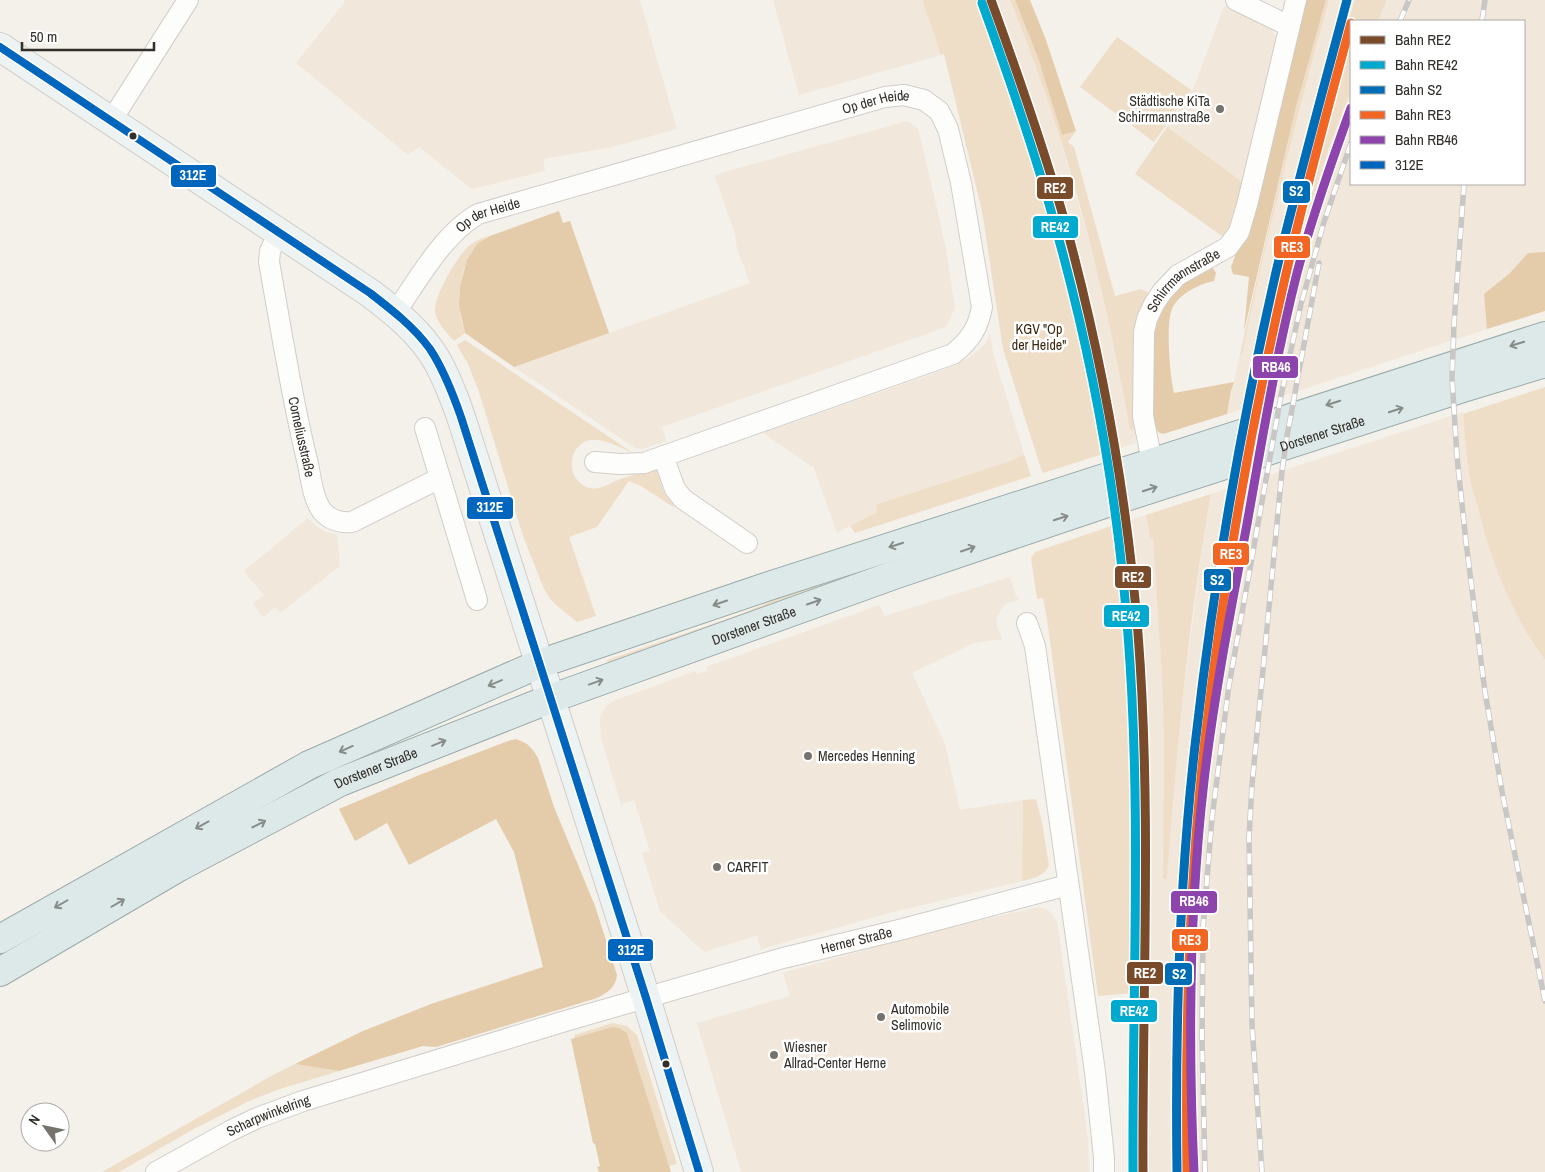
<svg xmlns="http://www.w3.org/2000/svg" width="1545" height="1172" font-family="'Archivo Narrow',sans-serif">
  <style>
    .built { fill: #f1e7da }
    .green { fill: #efdec7 }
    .forest { fill: #e4cba9 }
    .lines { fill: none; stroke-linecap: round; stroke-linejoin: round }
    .street-casing { stroke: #d1cdc9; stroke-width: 22 }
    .secondary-casing { stroke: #d1cdc9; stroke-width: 30 }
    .primary-casing { stroke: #99abaa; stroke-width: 30 }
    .street { stroke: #fdfdfc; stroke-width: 20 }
    .secondary { stroke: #edf2f2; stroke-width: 28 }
    .primary { stroke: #dde8e8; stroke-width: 28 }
    .rail-casing { stroke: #c8c7c5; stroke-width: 5.5 }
    .rail { stroke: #fff; stroke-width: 4; stroke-dasharray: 11; stroke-linecap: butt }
    .bus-1-casing { stroke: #fff; stroke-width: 11 }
    .bus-1 { stroke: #0065bd; stroke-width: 8 }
    .rail-1-casing { stroke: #fff; stroke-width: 12 }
    .rail-2-casing { stroke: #fff; stroke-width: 12 }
    .rail-3-casing { stroke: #fff; stroke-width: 12 }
    .rail-4-casing { stroke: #fff; stroke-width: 12 }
    .rail-5-casing { stroke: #fff; stroke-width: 12 }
    .rail-1 { stroke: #7a4b2a; stroke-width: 9 }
    .rail-2 { stroke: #00a9ce; stroke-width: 9 }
    .rail-3 { stroke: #006db6; stroke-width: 9 }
    .rail-4 { stroke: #f26522; stroke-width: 9 }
    .rail-5 { stroke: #8e44ad; stroke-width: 9 }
    .oneway { stroke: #888c89 }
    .poi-dot { fill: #76736d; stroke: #fff; stroke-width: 2 }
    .bus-dot { fill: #322f2a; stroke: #fff; stroke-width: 2 }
    .labels { text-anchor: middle; stroke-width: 5; stroke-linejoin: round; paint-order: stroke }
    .poi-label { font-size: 14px; fill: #322f2a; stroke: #fff; text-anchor: start }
    .street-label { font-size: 14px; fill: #322f2a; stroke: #fff }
    .park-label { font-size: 14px; fill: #3a290f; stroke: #fff }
    .line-badge { stroke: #fff; stroke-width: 2 }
    .badge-label { font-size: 14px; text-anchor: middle; font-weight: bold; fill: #fff }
  </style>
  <rect width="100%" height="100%" fill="#f4f0ea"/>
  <g class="built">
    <path d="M344,0h296l37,129 -65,18 -69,12 2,12 -73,18 -53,-42 -11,8 -112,-92 49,-61z"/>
    <path d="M773,0h149l19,55 -142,40z"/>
    <path d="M984,0h26l24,59 25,77 36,126 16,64 19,104 5,-97 5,101 -5,1 1,8 -29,10 -5,-35 2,-1 -18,-94 -17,-66 -38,-127z"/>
    <path d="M1329,0h26l-22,76 -40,157 -37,171 -29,10 13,-60h2l30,-140 25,-99z"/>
    <path d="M1387,0h158v252l-17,1 -18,20 -26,21 3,35 -226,74 7,-37 31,-123 30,-96 22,-57v94h173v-163h-146z"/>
    <path d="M1224,6l45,20 6,9 1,6 -32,142 -77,-56 28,-42z"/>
    <path d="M907,121l11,7 21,89 7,33 9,58 -9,19 -284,100 4,14 -24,8 -7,-1 -121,-81 236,-84 -13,-35 -3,-18 -20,-55z"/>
    <path d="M990,334l3,19 31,101 -11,6 -138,45 2,7 -40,21 -23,-65 -51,-35 181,-63 25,-12 17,-15z"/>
    <path d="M1463,412l7,63 13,52 13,39 16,38 21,40 12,16v512h-410l-3,-67 2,-112 -1,-285 -4,-90 -3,-35 -9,-59 29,-9 4,24h3l9,139 2,59 -1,141h4l14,-166 22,-172 8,-46 32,-10 -15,74 9,-1 11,-75z"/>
    <path d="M308,518l8,8 8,5 13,4 3,31 -60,47 -5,-6 -12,10 -10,-13 11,-9 -20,-24z"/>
    <path d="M1010,577l6,19 4,3 -15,5 -7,11 -2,4 1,7 5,13 -28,4 -62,30 33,71 15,66 63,-10 -1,81 -129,31 -132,37 -4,-13h-2l-51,16 -44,-41 -18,-58 8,-2 -16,-51 -13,4 -20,-66 -1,-15v-6l6,-11 10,-6 79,-29 2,3 10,-3 -1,-4 173,-62 6,11z"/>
    <path d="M1039,907l9,3 4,4 5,7 31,217 1,34h-348l-44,-149 93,-27 -7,-23 158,-44z"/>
  </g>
  <g class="green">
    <path d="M922,0h62c32,84 61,170 85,257 15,53 25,106 36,160l-3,1 5,35h-1l-63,20 -2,-4 -38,-120 -21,-138 -38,-157 -3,1z"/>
    <path d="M1010,0h5l23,58 24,76 14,-3 -8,11 6,5 41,149 26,-7 11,5 -17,39 -1,96 -4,1c-26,-147 -63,-292 -120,-430z"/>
    <path d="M1326,0h3c-33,117 -62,235 -87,354h-2l56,-247z"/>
    <path d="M1355,0h32l-9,21h-27v69l-22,57 -30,96 -36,149 -4,1 34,-160 40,-157z"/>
    <path d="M1117,37l74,53 -37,52 -74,-55z"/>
    <path d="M1167,127l77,56 -9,42 -9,14 -91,-65z"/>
    <path d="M490,235c-32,20 -36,65 -25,98l-11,8c-7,-8 -17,-18 -19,-29 -2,-15 23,-57 34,-66 6,-5 13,-8 21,-11z"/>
    <path d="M465,340l168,113c-17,-7 -42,-23 -56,-5 -3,4 -5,9 -5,14 -1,8 2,15 8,21 13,11 25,3 38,-3 9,-3 17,-6 26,-9 3,-1 7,-3 11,-2 5,3 6,16 8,21 3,6 7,11 12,15l-2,2 -32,-21 -12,-5 -32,46 -28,10 27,79 -19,6 -21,-17 -5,-5 -7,-11 -21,-53 -44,-144 -11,-28 -11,-19z"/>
    <path d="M1545,387v273c-33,-44 -54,-99 -67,-152 -3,-11 -7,-22 -9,-34 -3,-20 -4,-40 -6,-60z"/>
    <path d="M1024,454l7,22 -176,57 -5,-7 27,-14 -2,-7 138,-45z"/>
    <path d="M1248,482l-11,75 -25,121 16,-120 15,-74z"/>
    <path d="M1106,488l-496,179 -3,-7 134,-46 56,-24z"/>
    <path d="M1211,494c-23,127 -34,256 -44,385h-4l1,-142 -2,-59 -8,-123 -1,-16h-3l-4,-24z"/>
    <path d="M1117,524l9,59 3,35 4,90 1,285 -36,3 -51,-377 -4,-21 -6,1 -6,-41 4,-6z"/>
    <path d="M1036,799l6,23 7,44c-6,11 -15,12 -27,15l1,-81z"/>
    <path d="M613,1023l14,3 10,9 40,129 -8,2 -42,-133 -15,-6 -37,11 -1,-3z"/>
    <path d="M295,1064l44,7 -59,18 -31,12 -57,29 -73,42h-17l171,-97z"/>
  </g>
  <g class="forest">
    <path d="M1015,0h15l16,40 30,91 -14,4 -24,-77z"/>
    <path d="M1304,0h22l-30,107 -52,224 5,-54 -16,-3 -2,-7 7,-19z"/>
    <path d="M559,211l4,12 7,-2 39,112 -95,34 -49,-34 -6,-27 1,-20 7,-26 10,-16 13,-8z"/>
    <path d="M1545,252v59l-58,18 -3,-35 26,-21 18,-20z"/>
    <path d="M1212,267l4,6 -2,8c-16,3 -39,15 -43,31 -5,15 -1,65 3,81l60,-11 -3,9 -4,23 -64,20 -5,-2 -5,-10v-88l5,-21 18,-26z"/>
    <path d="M516,739l5,2 6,3 6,6 5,8 16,49 41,99 22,69c-1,12 -10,18 -20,23l-161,49 -13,-1 -84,25 -44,-7 68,-33 68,-27 112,-37 -29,-115 -18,-33 -87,46 -22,-42 -32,18 -16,-32 83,-35 86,-33z"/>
    <path d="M612,1027l7,1 8,5 44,139h-72l-2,-5 3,-1 -5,-22 -2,-1 -22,-104z"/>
  </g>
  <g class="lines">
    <defs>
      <g id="street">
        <path d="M1236,0l53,26"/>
        <path d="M111,121l77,-121"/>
        <path id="s1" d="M279,232l-9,19 -1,11c12,66 22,133 38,198 4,16 5,37 15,51 8,9 19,12 30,11l88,-44"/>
        <path id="s2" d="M395,313c23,-33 48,-79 83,-99l407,-117 19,-2 20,5 15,11 9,18 13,54 21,124c-4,22 -12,33 -29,47l-309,109 -24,1 -25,-2"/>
        <path d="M425,428l52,172"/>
        <path d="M663,456l12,33 8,10 64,44"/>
        <path id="s3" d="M1152,462l-9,-46 1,-84 3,-13 7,-15 8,-12 16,-17 50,-28 11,-15 8,-27 49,-205"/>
        <path d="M1027,623l8,23 60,426 9,86v14"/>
        <path id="s4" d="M156,1172l74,-41 27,-13 46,-17 259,-79 221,-64 120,-29 165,-44"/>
      </g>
      <path id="secondary" d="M0,47l370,246c25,19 50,39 66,66 11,19 18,38 25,58l185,581 53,174"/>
      <g id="primary">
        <path d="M0,939l309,-174 230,-101 227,-77 779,-251"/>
        <path id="s5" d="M0,972l179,-105 161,-85 210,-83 344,-124 210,-71 359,-116 82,-25"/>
      </g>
    </defs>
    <use href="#street" class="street-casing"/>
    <use href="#secondary" class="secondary-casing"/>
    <use href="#primary" class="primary-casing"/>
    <use href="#street" class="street"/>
    <use href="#secondary" class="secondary"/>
    <use href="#primary" class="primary"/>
    <defs>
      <g id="rail">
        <path d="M1400,21l9,-21"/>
        <path d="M1482,21l3,-21"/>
        <path d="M1464,184l-10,140 -2,54 5,79 9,85 19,150 18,105 42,204"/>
        <path d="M1205,1172l-3,-135 1,-109 9,-110 17,-133 52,-289 20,-92 23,-82 27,-79"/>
        <path d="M1262,1172l-10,-147 -3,-187 3,-53 30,-314 5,-35 32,-173"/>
      </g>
    </defs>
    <use href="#rail" class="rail-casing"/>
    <use href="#rail" class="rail"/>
    <defs>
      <path id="bus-1" d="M0,47l370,246c22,17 44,34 60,56 14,21 23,45 31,68l185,581 53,174"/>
    </defs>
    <use href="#bus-1" class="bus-1-casing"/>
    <use href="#bus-1" class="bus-1"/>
    <defs>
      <path id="rail-1" d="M991,0c28,77 55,154 77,233 35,131 59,265 70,400 14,180 4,360 5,539"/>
      <path id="rail-2" d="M982,3c28,77 55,154 76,233 36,130 60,264 70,399 14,179 4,358 5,537"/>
      <path id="rail-3" d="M1177,1172c-2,-145 2,-291 19,-435 18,-157 45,-312 80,-465 22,-91 47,-182 71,-272"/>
      <path id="rail-4" d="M1187,1172c-2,-145 2,-289 18,-433 18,-155 45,-309 80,-461 20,-86 43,-171 66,-255"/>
      <path id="rail-5" d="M1194,1172c-6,-130 -5,-261 10,-391 10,-86 27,-172 43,-257 15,-84 29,-168 50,-251 15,-56 34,-110 54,-165"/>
    </defs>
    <use href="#rail-1" class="rail-1-casing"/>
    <use href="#rail-2" class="rail-2-casing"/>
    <use href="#rail-3" class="rail-3-casing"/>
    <use href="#rail-4" class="rail-4-casing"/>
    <use href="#rail-5" class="rail-5-casing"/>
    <use href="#rail-1" class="rail-1"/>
    <use href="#rail-2" class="rail-2"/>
    <use href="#rail-3" class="rail-3"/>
    <use href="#rail-4" class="rail-4"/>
    <use href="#rail-5" class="rail-5"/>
  </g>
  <defs><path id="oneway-shaft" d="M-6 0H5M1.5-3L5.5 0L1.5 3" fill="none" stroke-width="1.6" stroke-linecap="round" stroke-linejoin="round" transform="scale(1.25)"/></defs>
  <g class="oneway">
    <use href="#oneway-shaft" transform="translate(1517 344) rotate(163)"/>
    <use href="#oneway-shaft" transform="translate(1333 403) rotate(162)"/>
    <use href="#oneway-shaft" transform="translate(1396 410) rotate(-18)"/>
    <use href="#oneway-shaft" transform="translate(1150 489) rotate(-18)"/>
    <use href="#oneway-shaft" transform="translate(1061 518) rotate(-18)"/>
    <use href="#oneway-shaft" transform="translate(896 545) rotate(162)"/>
    <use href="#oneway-shaft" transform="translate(968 549) rotate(-19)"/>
    <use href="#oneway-shaft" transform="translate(814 602) rotate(-19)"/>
    <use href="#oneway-shaft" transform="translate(720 603) rotate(161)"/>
    <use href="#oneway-shaft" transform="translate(596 682) rotate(-20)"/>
    <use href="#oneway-shaft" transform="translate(495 683) rotate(157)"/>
    <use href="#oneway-shaft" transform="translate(439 743) rotate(-22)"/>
    <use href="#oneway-shaft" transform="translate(346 749) rotate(156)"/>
    <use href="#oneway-shaft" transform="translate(259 824) rotate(-27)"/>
    <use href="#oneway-shaft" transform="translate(202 825) rotate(151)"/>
    <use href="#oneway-shaft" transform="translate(118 903) rotate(-30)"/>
    <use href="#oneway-shaft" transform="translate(61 904) rotate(150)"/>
  </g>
  <g class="poi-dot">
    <circle cx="1220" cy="109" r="5"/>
    <circle cx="808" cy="756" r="5"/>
    <circle cx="717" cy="867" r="5"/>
    <circle cx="881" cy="1017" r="5"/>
    <circle cx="774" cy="1055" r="5"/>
  </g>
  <g class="bus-dot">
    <circle cx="133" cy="136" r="4.5"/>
    <circle cx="666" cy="1064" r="4.5"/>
  </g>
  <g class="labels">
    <g class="poi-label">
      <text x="1210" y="106" text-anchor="end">Städtische KiTa<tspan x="1210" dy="16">Schirrmannstraße</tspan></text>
      <text x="818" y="761">Mercedes Henning</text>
      <text x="727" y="872">CARFIT</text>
      <text x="891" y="1014">Automobile<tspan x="891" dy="16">Selimovic</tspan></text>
      <text x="784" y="1052">Wiesner<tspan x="784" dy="16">Allrad-Center Herne</tspan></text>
    </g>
    <g class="street-label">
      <text dy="5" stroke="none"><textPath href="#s2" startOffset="544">Op der Heide</textPath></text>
      <text dy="5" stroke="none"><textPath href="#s2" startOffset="139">Op der Heide</textPath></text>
      <text dy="5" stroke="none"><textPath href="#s3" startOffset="199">Schirrmannstraße</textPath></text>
      <text dy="5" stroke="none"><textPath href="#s5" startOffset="1432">Dorstener Straße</textPath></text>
      <text dy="5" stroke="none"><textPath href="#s1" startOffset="210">Corneliusstraße</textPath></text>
      <text dy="5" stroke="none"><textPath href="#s5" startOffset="832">Dorstener Straße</textPath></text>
      <text dy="5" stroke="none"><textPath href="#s5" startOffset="428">Dorstener Straße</textPath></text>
      <text dy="5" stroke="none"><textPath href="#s4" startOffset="740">Herner Straße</textPath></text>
      <text dy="5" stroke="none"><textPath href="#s4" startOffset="126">Scharpwinkelring</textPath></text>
    </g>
    <g class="park-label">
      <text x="1039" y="334">KGV "Op<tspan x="1039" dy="16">der Heide"</tspan></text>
    </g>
  </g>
  <g class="line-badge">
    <rect x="170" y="164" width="47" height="24" rx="5" fill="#0065bd"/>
    <rect x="1036" y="176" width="38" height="24" rx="5" fill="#7a4b2a"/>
    <rect x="1282" y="180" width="29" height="24" rx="5" fill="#006db6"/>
    <rect x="1032" y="215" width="47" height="24" rx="5" fill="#00a9ce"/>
    <rect x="1273" y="235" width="38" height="24" rx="5" fill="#f26522"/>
    <rect x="1252" y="355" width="47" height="24" rx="5" fill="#8e44ad"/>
    <rect x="466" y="496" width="48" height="24" rx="5" fill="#0065bd"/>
    <rect x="1212" y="542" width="38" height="24" rx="5" fill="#f26522"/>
    <rect x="1114" y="565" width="38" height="24" rx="5" fill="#7a4b2a"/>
    <rect x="1203" y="568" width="29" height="24" rx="5" fill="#006db6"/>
    <rect x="1103" y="604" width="47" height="24" rx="5" fill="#00a9ce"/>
    <rect x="1170" y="890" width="48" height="24" rx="5" fill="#8e44ad"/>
    <rect x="1171" y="928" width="38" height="24" rx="5" fill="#f26522"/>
    <rect x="607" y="938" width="47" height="24" rx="5" fill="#0065bd"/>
    <rect x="1126" y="961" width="38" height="24" rx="5" fill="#7a4b2a"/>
    <rect x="1164" y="962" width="29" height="24" rx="5" fill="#006db6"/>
    <rect x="1110" y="999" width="48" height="24" rx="5" fill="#00a9ce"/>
  </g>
  <g class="badge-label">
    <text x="193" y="180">312E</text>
    <text x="1055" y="193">RE2</text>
    <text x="1296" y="196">S2</text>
    <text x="1055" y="232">RE42</text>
    <text x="1292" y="252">RE3</text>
    <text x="1276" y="372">RB46</text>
    <text x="490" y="512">312E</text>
    <text x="1231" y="559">RE3</text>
    <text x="1133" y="582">RE2</text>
    <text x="1217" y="585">S2</text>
    <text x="1126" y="621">RE42</text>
    <text x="1194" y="906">RB46</text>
    <text x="1190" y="945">RE3</text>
    <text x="631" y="955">312E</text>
    <text x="1145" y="978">RE2</text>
    <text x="1179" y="979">S2</text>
    <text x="1134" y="1016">RE42</text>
  </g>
  <rect x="1350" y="20" width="175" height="165" fill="#ffffff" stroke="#adacaa"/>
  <rect x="1360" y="36" width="25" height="8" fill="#7a4b2a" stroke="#adacaa"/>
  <text x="1395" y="45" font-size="15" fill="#322f2a">Bahn RE2</text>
  <rect x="1360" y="61" width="25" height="8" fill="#00a9ce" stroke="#adacaa"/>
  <text x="1395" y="70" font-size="15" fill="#322f2a">Bahn RE42</text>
  <rect x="1360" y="86" width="25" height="8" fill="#006db6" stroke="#adacaa"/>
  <text x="1395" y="95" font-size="15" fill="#322f2a">Bahn S2</text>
  <rect x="1360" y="111" width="25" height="8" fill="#f26522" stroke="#adacaa"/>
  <text x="1395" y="120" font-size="15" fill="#322f2a">Bahn RE3</text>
  <rect x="1360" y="136" width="25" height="8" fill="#8e44ad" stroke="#adacaa"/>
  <text x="1395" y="145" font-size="15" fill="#322f2a">Bahn RB46</text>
  <rect x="1360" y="161" width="25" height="8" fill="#0065bd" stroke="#adacaa"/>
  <text x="1395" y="170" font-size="15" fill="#322f2a">312E</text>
  <g transform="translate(45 1127) rotate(303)"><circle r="24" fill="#ffffff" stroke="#adacaa"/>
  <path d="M0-4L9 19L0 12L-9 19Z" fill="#76736d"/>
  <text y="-8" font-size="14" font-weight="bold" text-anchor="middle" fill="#322f2a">N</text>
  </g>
  <path d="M22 42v8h132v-8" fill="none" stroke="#322f2a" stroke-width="2.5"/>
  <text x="30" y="42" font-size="15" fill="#322f2a" stroke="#ffffff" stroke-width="4" paint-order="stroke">50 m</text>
</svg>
